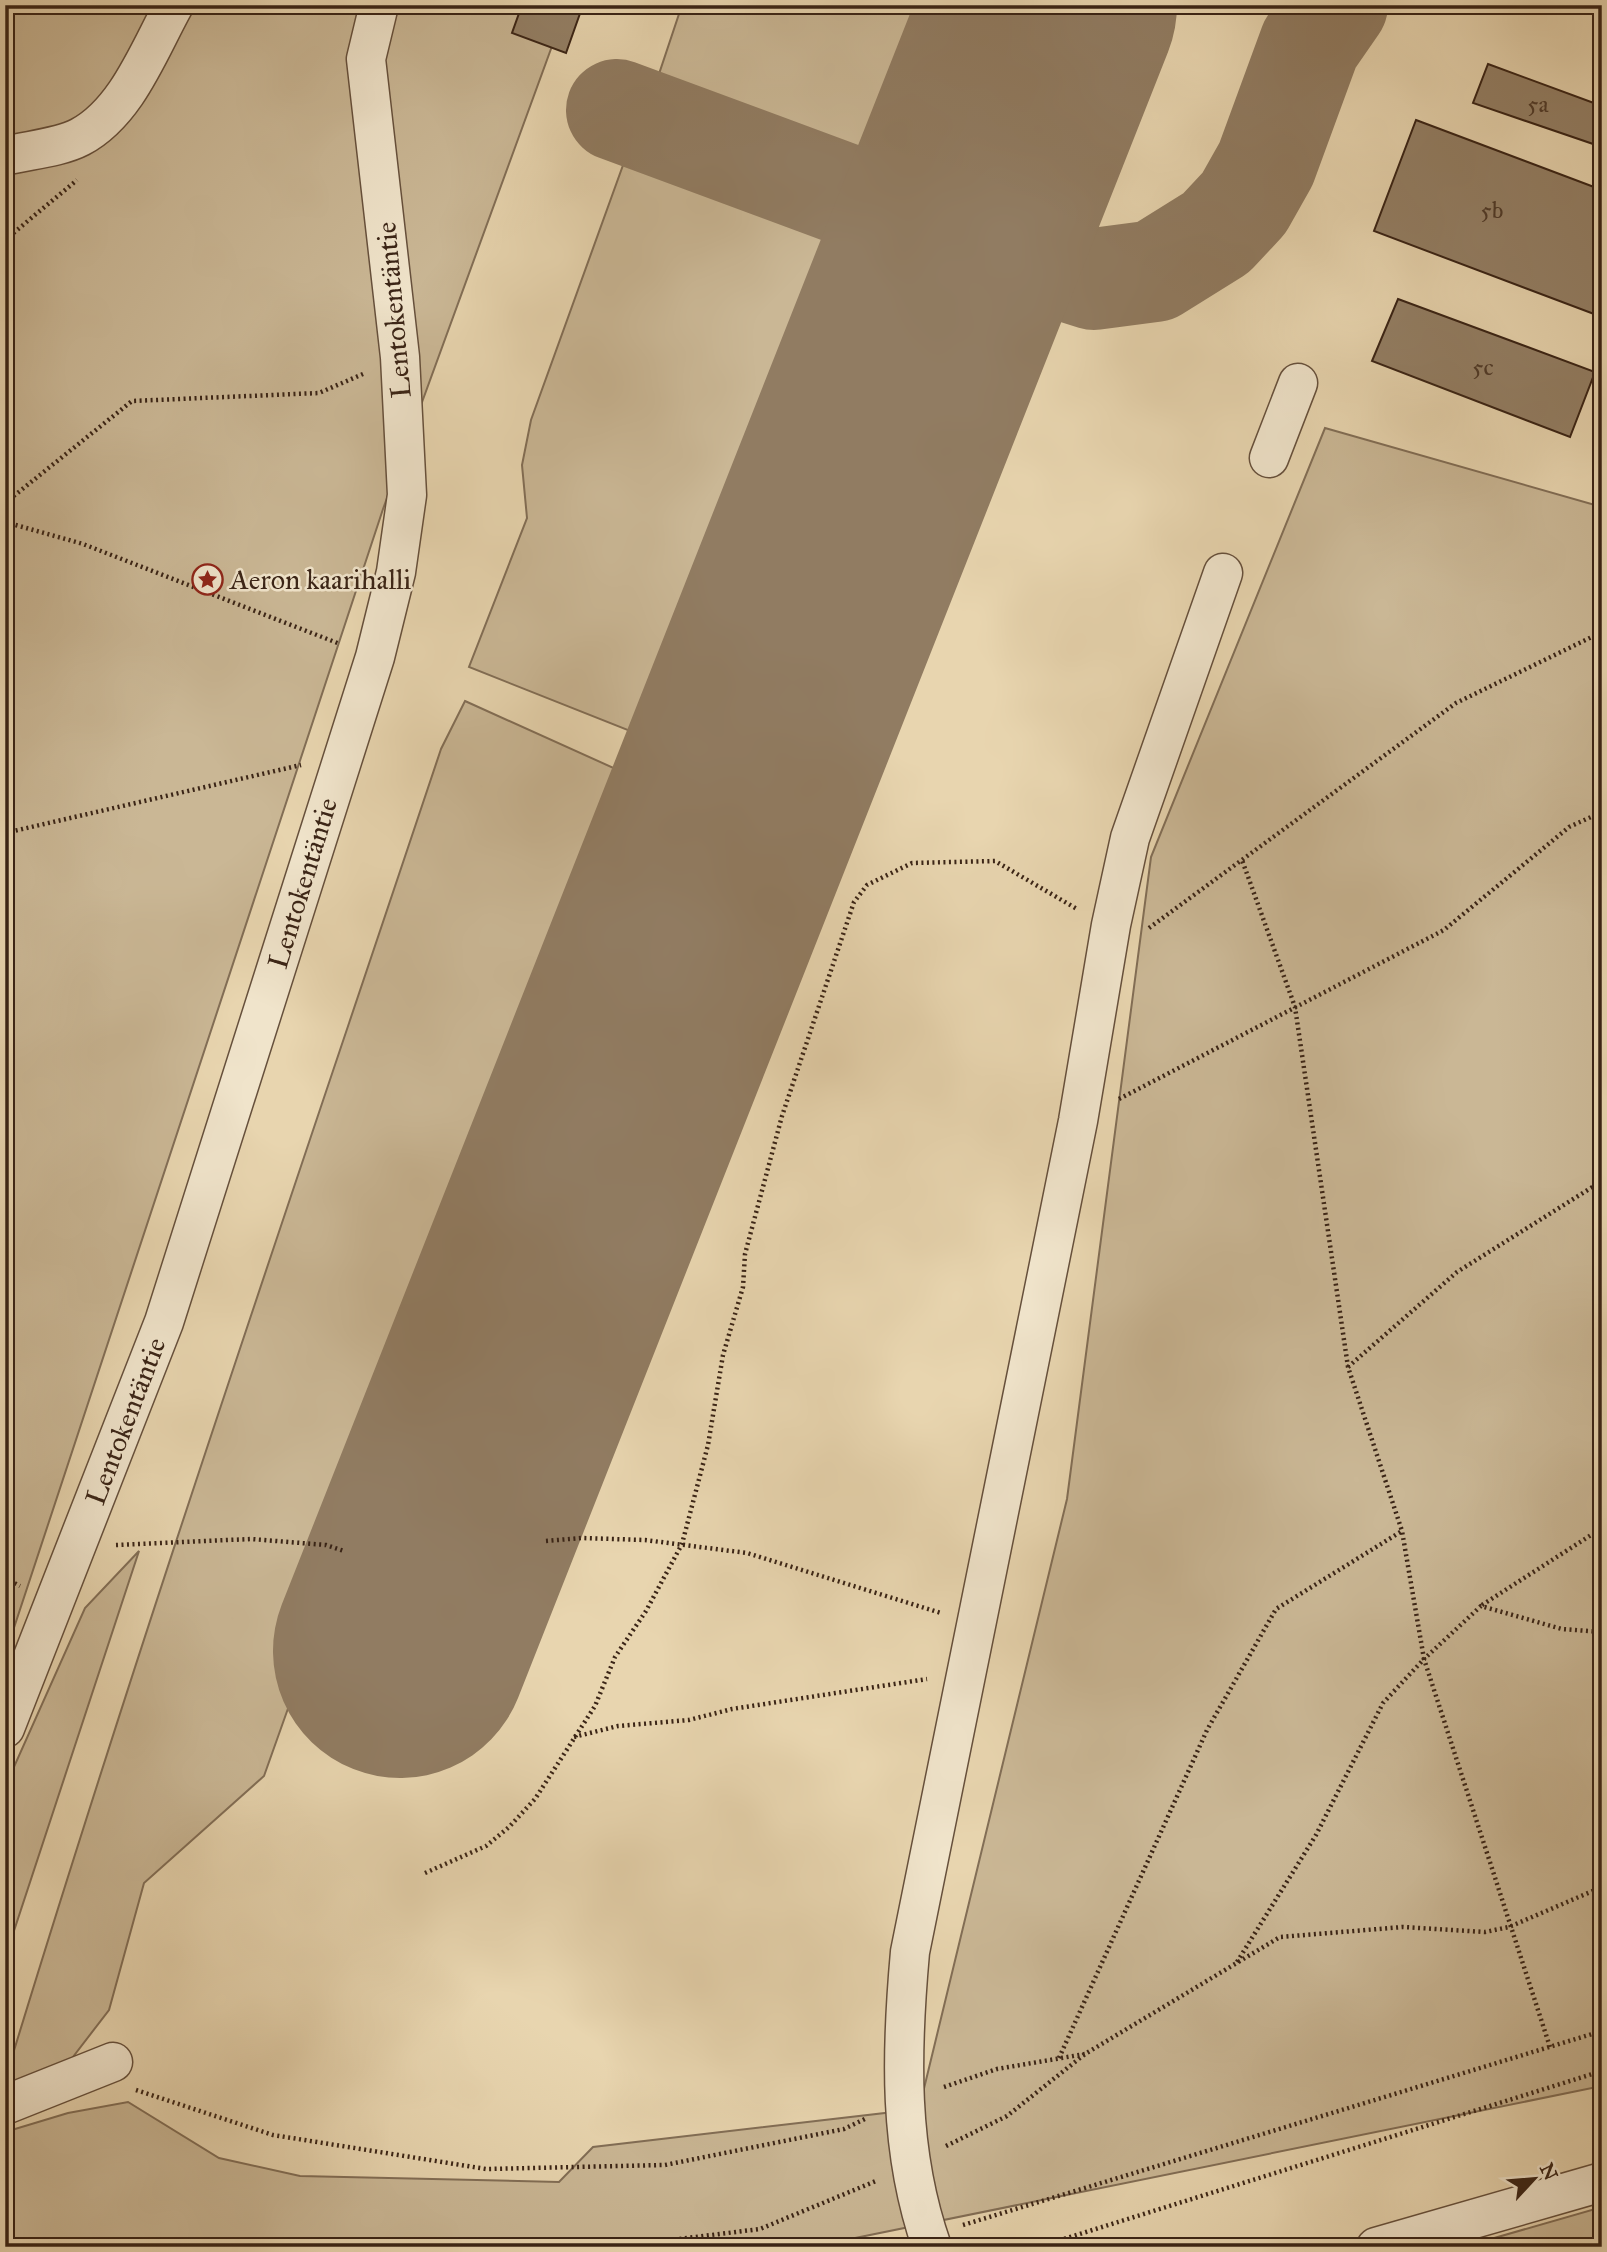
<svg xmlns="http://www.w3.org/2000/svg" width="1607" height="2252" font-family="'IM FELL Great Primer',serif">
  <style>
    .green { fill: #cab795; stroke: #826e56; stroke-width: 2 }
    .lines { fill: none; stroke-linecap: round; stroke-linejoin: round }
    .taxiway { stroke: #917c62; stroke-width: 102 }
    .runway { stroke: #917c62; stroke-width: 254 }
    .building { fill: #948066; stroke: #3a2416; stroke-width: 2 }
    .minor-casing { stroke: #66503c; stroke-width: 41 }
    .path { stroke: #3a2416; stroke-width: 4.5; stroke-dasharray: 2 3.5; stroke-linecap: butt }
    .minor { stroke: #f0e4cb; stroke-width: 38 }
    .labels { text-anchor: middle; stroke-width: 5; stroke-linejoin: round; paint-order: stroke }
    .number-label { font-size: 24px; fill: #503b2a }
    .street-label { font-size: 28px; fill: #3a2416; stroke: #f0e4cb }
    .poi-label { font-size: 28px; fill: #3a2416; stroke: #f0e4cb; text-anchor: start }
  </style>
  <rect width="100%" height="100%" fill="#e8d5af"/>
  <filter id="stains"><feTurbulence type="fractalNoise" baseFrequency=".00286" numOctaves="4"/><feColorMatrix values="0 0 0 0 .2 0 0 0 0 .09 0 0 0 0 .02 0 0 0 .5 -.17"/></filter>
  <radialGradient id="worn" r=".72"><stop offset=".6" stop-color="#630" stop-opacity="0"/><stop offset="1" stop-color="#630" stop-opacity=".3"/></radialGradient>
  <g class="green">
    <path d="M5,5h562l-184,504 -378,1146z"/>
    <path d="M682,5h343l-84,211 -293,-109z"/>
    <path d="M635,132l296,108 -50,134 -25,55 -93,75 -90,244 -204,-81 58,-149 -5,-53 9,-45z"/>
    <path d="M1325,428l277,79v1579l-791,161h-806v-115l63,-19 60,-11 91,56 81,18 259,6 34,-35 326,-38 148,-610 84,-642z"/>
    <path d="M465,701l184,83 -305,767 -80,225 -120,107 -35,127 -43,56 -61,25v-11c136,-447 288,-888 436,-1331z"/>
    <path d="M139,1551l-129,392 -5,34v-190l80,-179z"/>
    <path d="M1602,2207v40h-139z"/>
  </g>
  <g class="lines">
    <path class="taxiway" d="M617,110l343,127 134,42 61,-8 61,-38 28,-30 22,-39 44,-120 27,-39"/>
    <path class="runway" d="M400,1651l650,-1646"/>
  </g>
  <g class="building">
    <path d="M522,5h61l-17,48 -54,-20z"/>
    <path d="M1488,64l114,42v41l-129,-44z"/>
    <path d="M1416,120l186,70v127l-228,-86z"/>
    <path d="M1398,299l197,73 -25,65 -198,-76z"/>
  </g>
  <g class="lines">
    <defs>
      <g id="minor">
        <path d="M5,156c23,-6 54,-8 75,-19 47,-25 69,-87 94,-132"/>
        <path d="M1269,458l29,-75"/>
        <path d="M5,1728l159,-406 211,-665 21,-85 11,-77 -7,-138 -34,-298 13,-54"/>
        <path d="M5,2105l108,-43"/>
        <path d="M932,2247c-34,-96 -31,-195 -22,-295l168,-831 33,-196 19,-87 93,-265"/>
        <path d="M1376,2247l226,-65"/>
      </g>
    </defs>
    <use href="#minor" class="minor-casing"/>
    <g class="path">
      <path d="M5,240l72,-60"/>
      <path d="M5,503l127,-102 187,-8 44,-19"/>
      <path d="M5,522l78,22 257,100"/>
      <path d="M5,833l296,-68"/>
      <path d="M1149,928l307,-225 146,-71"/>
      <path d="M1119,1099l325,-169 125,-103 33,-15"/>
      <path d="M1348,1367l109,-95 145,-91"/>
      <path d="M546,1541l35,-3 64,2 102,13 194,60"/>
      <path d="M116,1545l135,-6 75,6 18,6"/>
      <path d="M5,1578l15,8"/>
      <path d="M1482,1605l120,-77"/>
      <path d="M574,1737l44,-11 71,-6 43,-11 195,-30"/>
      <path d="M425,1873l61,-27 23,-19 26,-28 60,-93 20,-49 31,-46 36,-67 26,-99 15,-90 20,-68 2,-33 37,-138 72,-214 13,-17 45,-22 83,-2 82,48"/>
      <path d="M1237,1962l79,-127 67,-132 41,-44 -22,-128 -54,-164 -53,-360 -53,-147"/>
      <path d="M1550,2047l-126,-388 57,-53 81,23 40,3"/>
      <path d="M1059,2058l148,-328 69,-121 126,-78"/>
      <path d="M944,2087l53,-18 88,-15"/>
      <path d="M136,2090l137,45 213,34 179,-4 179,-36 23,-11"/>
      <path d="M946,2146l61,-30 78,-62 195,-117 123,-10 82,5 24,-5 93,-40"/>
      <path d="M963,2225l639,-194"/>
      <path d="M5,2241l15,6"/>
      <path d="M614,2247l146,-18 116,-48"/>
      <path d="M1038,2247l564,-176"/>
    </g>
    <use href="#minor" class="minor"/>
  </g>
  <defs>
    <symbol id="sight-ring" viewBox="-11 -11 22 22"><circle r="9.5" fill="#f0e4cb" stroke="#8f2418" stroke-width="1.5"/><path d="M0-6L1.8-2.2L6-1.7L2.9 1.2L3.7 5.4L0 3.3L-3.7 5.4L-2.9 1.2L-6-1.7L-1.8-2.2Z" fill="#8f2418"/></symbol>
  </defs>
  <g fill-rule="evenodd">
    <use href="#sight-ring" x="190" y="562" width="35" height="35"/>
  </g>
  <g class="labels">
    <g class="number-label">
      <text x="1538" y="112">5a</text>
      <text x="1492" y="218">5b</text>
      <text x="1483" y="375">5c</text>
    </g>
    <g class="street-label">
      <text transform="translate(393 310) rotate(-95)" y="10">Lentokentäntie</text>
      <text transform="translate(302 883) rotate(-73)" y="10">Lentokentäntie</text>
      <text transform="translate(125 1421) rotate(-69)" y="10">Lentokentäntie</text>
    </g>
    <g class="poi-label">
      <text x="230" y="589">Aeron kaarihalli</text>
    </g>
  </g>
  <rect width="1607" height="2252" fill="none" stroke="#e8d5af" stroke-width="28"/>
  <rect x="7" y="7" width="1593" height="2238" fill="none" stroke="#3a2416" stroke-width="3.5"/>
  <rect x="14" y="14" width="1579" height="2224" fill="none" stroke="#3a2416" stroke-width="2"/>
  <g transform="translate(1534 2179) rotate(64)" stroke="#f0e4cb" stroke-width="5" paint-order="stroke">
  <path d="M0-5L12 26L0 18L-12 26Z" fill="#3a2416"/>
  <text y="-10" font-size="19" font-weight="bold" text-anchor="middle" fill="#3a2416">N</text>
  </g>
  <rect width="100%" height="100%" filter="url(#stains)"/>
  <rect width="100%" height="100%" fill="url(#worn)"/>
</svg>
